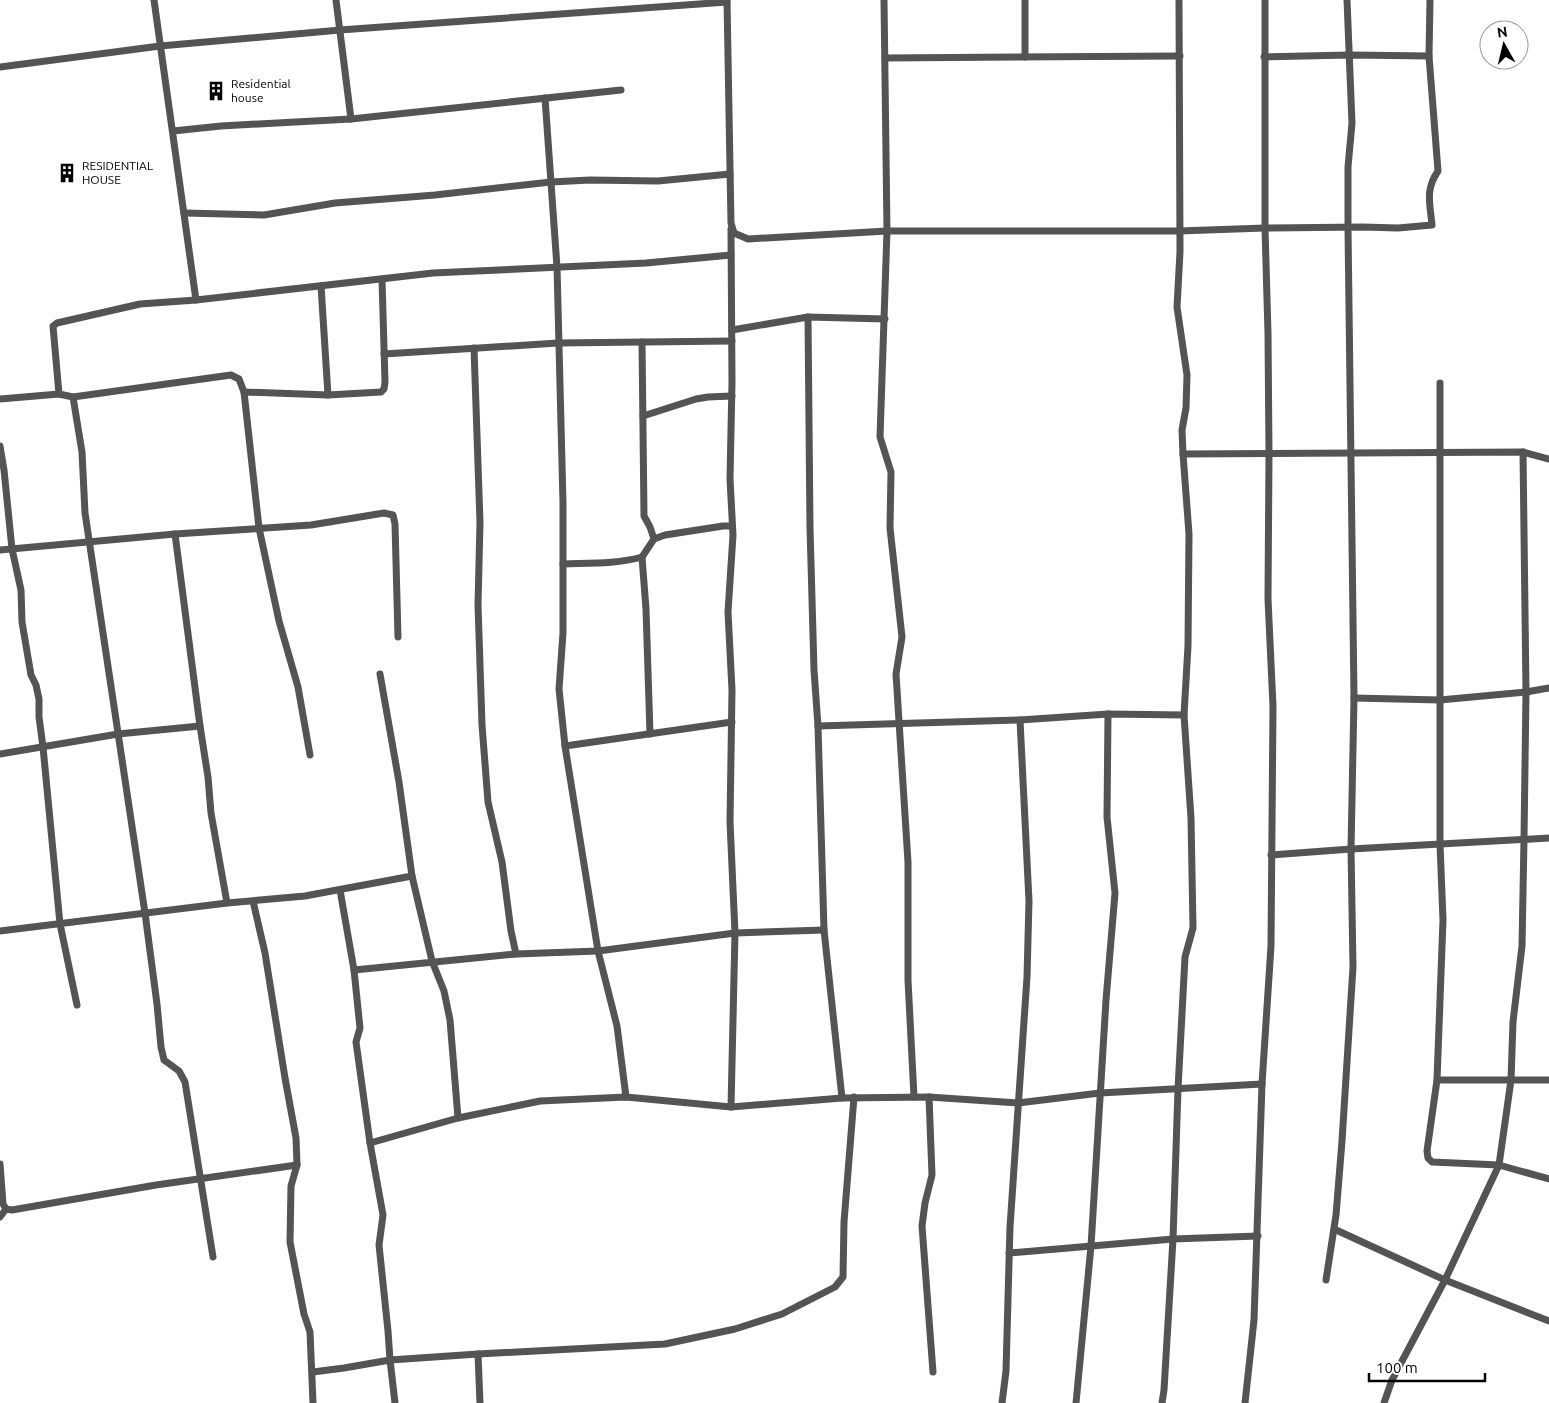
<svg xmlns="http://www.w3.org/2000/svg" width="1549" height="1403" font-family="Ubuntu,sans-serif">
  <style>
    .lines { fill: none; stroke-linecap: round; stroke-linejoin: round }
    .street { stroke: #545454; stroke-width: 7 }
    .labels { text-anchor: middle; stroke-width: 5; stroke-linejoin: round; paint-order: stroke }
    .poi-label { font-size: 12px; fill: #000; stroke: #fff; text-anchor: start }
  </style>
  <rect width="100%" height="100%" fill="#fff"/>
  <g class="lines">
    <g class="street">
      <path d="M154,0l42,300"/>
      <path d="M336,0l15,119"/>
      <path d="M727,0l4,223 3,10 14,6 139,-8h292l86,-3 98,-1 35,1 34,-3c-2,-22 -7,-35 6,-54l-9,-115 1,-56"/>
      <path d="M884,0l3,231 -7,206 11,35 -1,56 12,109 -6,37 12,188v118l6,117"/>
      <path d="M1025,57v-57"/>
      <path d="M1264,57l86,-2 79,1"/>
      <path d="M885,58l295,-2"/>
      <path d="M0,67l160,-21 180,-16 387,-28"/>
      <path d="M545,98l12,169 6,236v130l-4,56 6,57 33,205 19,75 9,71"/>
      <path d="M173,131l48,-5 130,-7 270,-29"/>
      <path d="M184,213l80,2 71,-12 100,-8 116,-13 39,-2 68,1 72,-7"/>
      <path d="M731,229l1,153 -2,97 3,56 -5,77 4,78 -2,132 5,111 -4,174"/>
      <path d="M321,286l7,109"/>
      <path d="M808,317l2,211 4,142 4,56 6,204 18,168"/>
      <path d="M732,330l76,-13 77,2"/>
      <path d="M642,342l2,174 6,11 4,12"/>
      <path d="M474,348l6,174 -2,83 4,120 6,77 14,60 9,69 5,23"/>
      <path d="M384,354l174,-11 174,-2"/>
      <path d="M1440,383v461l3,76 -6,160 -10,71 1,7 4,4 67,3 50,14"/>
      <path d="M244,392l84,3 53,-3 3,-3 1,-7 -3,-103"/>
      <path d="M59,394l-6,-68 4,-3 83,-19 56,-4 237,-27 213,-10 85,-8"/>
      <path d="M73,397l9,55 3,61 60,400 12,91 4,43 3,13 15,11 6,11 28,175"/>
      <path d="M0,399l59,-5 14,3 158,-22 8,4 5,13 15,136 20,93 19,66 12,68"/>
      <path d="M643,416l53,-17 12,-2 24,-1"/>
      <path d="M0,446l4,24 8,79 9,41 1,32 9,53 5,10 3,14v18l4,30 17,177 17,81"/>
      <path d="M1183,454l340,-2 26,7"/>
      <path d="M175,534l25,192 8,51 3,36 16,90"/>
      <path d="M0,550l175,-16 136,-9 73,-12 9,2 2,9 3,113"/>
      <path d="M642,557l4,52 4,125"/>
      <path d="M563,564c26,-1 54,0 79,-7l12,-18 11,-4 58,-9h9"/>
      <path d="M380,674l19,108 13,94 20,85 12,30 6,29 8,98"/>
      <path d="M1354,698l86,2 86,-8 23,-4"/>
      <path d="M818,726l202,-6 88,-6 76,1"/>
      <path d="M565,746l167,-24"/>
      <path d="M0,754l118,-20 82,-8"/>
      <path d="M1271,855l80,-6 198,-11"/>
      <path d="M340,890l14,80 6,58 -4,14 14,101 13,72 -4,30 9,86 2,29 88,-6 187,-10 70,-15 47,-15 53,-27 8,-10 1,-55 10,-125"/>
      <path d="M253,901l12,52 20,125 11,60 1,27 -6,21 -1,56 14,72 6,18 3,71"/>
      <path d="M0,931l227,-28 78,-7 107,-20"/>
      <path d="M354,970l162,-16 82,-3 137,-18 89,-3"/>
      <path d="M1437,1080h112"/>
      <path d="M929,1097l3,78 -7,28 -3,23 11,146"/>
      <path d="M370,1143l88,-25 82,-17 86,-4 105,10 111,-9 87,-1 89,6 82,-10 162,-9"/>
      <path d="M0,1164l3,40 3,5 6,1 144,-25 141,-20"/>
      <path d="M0,1217l6,-8"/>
      <path d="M1334,1229l111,51 104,41"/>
      <path d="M1009,1253l164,-14 85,-3"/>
      <path d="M1326,1280l10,-65 6,-74 11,-174 -2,-118 3,-151 -6,-470v-61l4,-44 -5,-123"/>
      <path d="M478,1354l2,49"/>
      <path d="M313,1372l31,-4 46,-8 5,43"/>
      <path d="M1002,1403l4,-32 4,-144 17,-250 2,-76 -9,-181"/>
      <path d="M1076,1403l15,-157 15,-246 9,-107 -8,-76 1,-103"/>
      <path d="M1162,1403l2,-13 9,-151 5,-150 7,-132 8,-29 -2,-110 -7,-103 4,-69 1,-112 -6,-80 -1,-24 4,-22 1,-33 -10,-68 3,-55 -1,-252"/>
      <path d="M1245,1403l9,-83 8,-236 9,-138 2,-240 -5,-107 1,-145 -1,-121 -3,-105v-228"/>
      <path d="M1384,1403l8,-23 53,-100 54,-115 12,-85 2,-58 9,-76 2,-107 2,-147 -3,-240"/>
    </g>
  </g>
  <defs>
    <symbol id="building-bare" viewBox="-9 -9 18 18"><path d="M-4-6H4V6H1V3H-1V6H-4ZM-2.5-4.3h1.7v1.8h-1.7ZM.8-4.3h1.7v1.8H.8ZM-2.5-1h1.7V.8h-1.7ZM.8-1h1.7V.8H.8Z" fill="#000" stroke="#fff" stroke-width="2.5" paint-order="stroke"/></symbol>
  </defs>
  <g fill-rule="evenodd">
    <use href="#building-bare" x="202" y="77" width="28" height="28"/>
    <use href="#building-bare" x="53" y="159" width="28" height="28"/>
  </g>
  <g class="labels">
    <g class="poi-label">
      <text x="231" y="88">Residential<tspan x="231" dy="14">house</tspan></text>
      <text x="82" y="170">RESIDENTIAL<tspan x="82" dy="14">HOUSE</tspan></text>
    </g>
  </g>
  <g transform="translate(1504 45) rotate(352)"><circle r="24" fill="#ffffff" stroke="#999999"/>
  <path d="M0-4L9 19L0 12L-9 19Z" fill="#000000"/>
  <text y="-8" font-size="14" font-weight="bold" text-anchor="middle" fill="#000000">N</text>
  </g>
  <path d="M1369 1373v8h116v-8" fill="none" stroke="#000000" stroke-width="2.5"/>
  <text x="1376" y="1373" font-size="15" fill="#000000" stroke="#ffffff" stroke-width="4" paint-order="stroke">100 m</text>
</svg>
